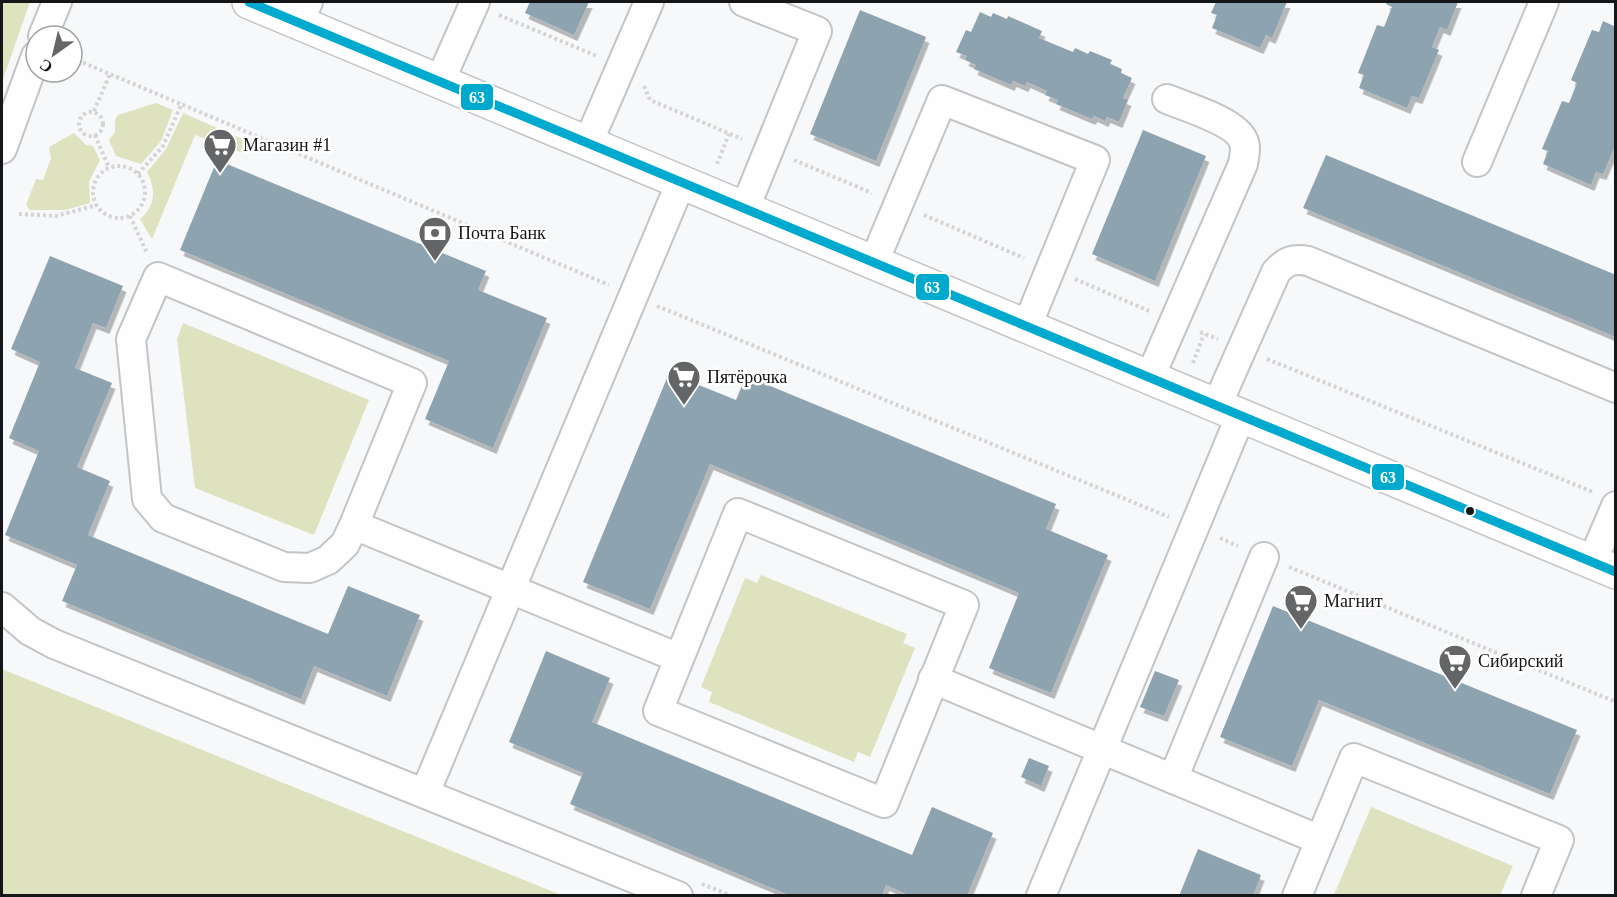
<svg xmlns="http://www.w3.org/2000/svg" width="1617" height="897" font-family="'Times New Roman',serif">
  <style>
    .green { fill: #dee2bf }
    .building { fill: #8da3af; filter: url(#shadow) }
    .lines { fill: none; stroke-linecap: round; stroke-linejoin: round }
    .minor-casing { stroke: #c3c4c6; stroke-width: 32 }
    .major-casing { stroke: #c3c4c6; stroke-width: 36 }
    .path { stroke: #d4d4d5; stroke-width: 4; stroke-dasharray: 3 3; stroke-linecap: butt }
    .minor { stroke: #fefefe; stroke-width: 28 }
    .major { stroke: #fefefe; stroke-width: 33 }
    .bus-1-casing { stroke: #fff; stroke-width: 14 }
    .bus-1 { stroke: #00a9ce; stroke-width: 9 }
    .bus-dot { fill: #141617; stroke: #fff; stroke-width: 2 }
    .labels { text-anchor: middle; stroke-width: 5; stroke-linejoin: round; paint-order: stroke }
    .poi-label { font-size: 18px; fill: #141617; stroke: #fff; text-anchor: start }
    .line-badge { stroke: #fff; stroke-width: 2 }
    .badge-label { font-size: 16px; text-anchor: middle; font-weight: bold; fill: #fff }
  </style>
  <defs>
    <filter id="shadow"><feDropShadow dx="3.5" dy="6" stdDeviation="0" flood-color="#0004"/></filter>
  </defs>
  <rect width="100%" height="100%" fill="#f6f8fa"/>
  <g class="green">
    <path d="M2,2h28l-28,80z"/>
    <path d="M156,103l17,7 -12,31 -20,23 -25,-8 -7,-16 6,-8v-13l3,-4z"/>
    <path d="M183,113l64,28 -4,12 -48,-18 -43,104 -12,-20c16,-13 16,-30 7,-47l19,-23z"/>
    <path d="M74,133l12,12 7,1 7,14 -11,22 1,21 -25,7h-35l-4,-5 10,-26 7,1 8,-22 -2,-11z"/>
    <path d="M183,323l186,77 -55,135 -119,-47 -18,-149z"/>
    <path d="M761,575l146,59 -4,9 12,5 -45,109 -12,-5 -4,10 -145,-60 3,-10 -11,-5 44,-109 12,5z"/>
    <path d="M2,669l559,226h-559z"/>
    <path d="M1371,807l142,59 -13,29h-166z"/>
  </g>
  <g class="building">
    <path d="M530,2h59l-15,33 -49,-22z"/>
    <path d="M1216,2h71l-15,36 -6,-3 -6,13 -48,-20 5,-13 -6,-2z"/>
    <path d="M1387,2h71l-11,28 -7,-3 -8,20 7,3 -20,48 -7,-2 -5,12 -48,-20 5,-13 -6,-2 19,-48 7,2 8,-20 -6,-3z"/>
    <path d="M860,10l66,27 -50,124 -66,-27z"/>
    <path d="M980,12l11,5 2,-4 14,6 1,-3 34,15 -3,7 34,14 2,-4 13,6 2,-3 22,9 -2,4 12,5 -1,4 11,5 -9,20 5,2 -9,22 -12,-5 -2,4 -11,-5 -2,3 -36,-15 2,-4 -13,-5 2,-4 -20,-9 -2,4 -12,-5 -2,4 -37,-16 2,-4 -11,-5 2,-4 -11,-4 10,-22 5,2z"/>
    <path d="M1603,21l13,6v117l-13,30 -7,-2 -5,13 -48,-21 5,-13 -6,-2 20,-48 7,2 8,-20 -6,-3 21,-50 7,2z"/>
    <path d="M1143,130l63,26 -51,125 -63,-27z"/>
    <path d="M1326,155l290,120v62l-313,-129z"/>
    <path d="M217,160l269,111 -8,19 69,28 -54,130 -68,-29 24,-58 -269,-111z"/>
    <path d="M50,256l73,30 -17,42 -13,-5 -18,45 37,15 -35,84 33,14 -22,54 240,99 20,-48 72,29 -33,81 -73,-30 -13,33 -239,-98 15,-36 -72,-30 34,-84 -30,-13 31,-76 -29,-13z"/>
    <path d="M669,373l67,27 10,-24 310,128 -10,25 62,26 -57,138 -62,-25 30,-75 -309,-129 -60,145 -67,-27z"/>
    <path d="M1273,606l304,124 -27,64 -231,-94 -27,66 -72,-29z"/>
    <path d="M546,651l64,27 -18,44 320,133 20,-48 61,26 -26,63h-57l-24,-11 -4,11h-91l-221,-92 13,-31 -74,-31z"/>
    <path d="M1155,671l24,9 -15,36 -24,-9z"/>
    <path d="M1029,758l20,8 -8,20 -20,-9z"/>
    <path d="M1198,849l63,26 -8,21h-74z"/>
  </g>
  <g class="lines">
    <defs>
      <g id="minor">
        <path d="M744,2l73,29 -72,177"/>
        <path d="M299,22l9,-20"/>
        <path d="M43,36l14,-34"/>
        <path d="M440,81l35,-79"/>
        <path d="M588,143l61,-141"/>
        <path d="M2,149l34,-93"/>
        <path d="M1477,162l67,-160"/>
        <path d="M874,262l68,-162 153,60 -68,166"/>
        <path d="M1150,377l93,-213c1,-8 4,-16 0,-24 -8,-19 -57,-33 -76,-41"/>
        <path d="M1217,405l59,-133c10,-11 17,-14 32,-11l308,127"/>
        <path d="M738,513l226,92 -80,198 -226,-92z"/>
        <path d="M354,525l-9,19 -17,16 -18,8 -26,-1 -121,-49 -16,-19 -16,-160 27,-62 254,106 -58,142 325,133"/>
        <path d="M1592,562l24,-56"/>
        <path d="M2,607l28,24 24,13 624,252"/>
        <path d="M933,679l387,161"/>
        <path d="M1173,779l91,-222"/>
        <path d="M425,793l256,-611"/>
        <path d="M1041,896l200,-481"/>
        <path d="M1297,896l57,-138 205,82 -23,56"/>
      </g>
      <path id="major" d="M249,2l1367,570"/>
    </defs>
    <use href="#minor" class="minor-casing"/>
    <use href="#major" class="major-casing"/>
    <g class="path">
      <path d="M499,15l98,41"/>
      <path d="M72,58l537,227"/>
      <path d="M644,86l6,14 92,39"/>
      <path d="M94,111l16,-37"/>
      <circle cx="91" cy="124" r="12"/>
      <path d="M95,135l14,33"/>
      <path d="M794,160l78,33"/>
      <path d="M717,164l12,-30"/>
      <circle cx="119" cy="192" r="26"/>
      <path d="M138,174l25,-28 19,-43"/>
      <path d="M19,214l37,2 41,-11"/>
      <path d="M924,215l100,43"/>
      <path d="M130,216l17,37"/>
      <path d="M1075,279l74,32"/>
      <path d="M657,306l512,211"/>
      <path d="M1200,332l18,7"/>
      <path d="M1267,359l326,133"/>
      <path d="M1193,363l11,-29"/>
      <path d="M1220,538l18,8"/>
      <path d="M1289,567l327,135"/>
      <path d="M702,884l30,12"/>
    </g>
    <use href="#minor" class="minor"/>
    <use href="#major" class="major"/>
    <defs>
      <path id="bus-1" d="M249,2l1367,570"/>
    </defs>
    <use href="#bus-1" class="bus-1-casing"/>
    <use href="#bus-1" class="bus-1"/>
  </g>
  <defs>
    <symbol id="supermarket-pin" viewBox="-11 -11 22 30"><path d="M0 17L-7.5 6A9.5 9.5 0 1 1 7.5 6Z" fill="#636566" stroke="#fff"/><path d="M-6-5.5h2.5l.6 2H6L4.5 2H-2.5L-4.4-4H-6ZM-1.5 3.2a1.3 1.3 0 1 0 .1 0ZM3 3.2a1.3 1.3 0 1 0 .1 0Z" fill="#fff"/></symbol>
    <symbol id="bank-pin" viewBox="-11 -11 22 30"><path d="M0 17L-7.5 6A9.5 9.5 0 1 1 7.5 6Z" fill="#636566" stroke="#fff"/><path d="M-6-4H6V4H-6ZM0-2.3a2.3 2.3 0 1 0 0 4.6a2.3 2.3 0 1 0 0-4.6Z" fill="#fff"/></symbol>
  </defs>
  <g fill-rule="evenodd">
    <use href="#supermarket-pin" x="201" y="126" width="38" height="52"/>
    <use href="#bank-pin" x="416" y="214" width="38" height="52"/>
    <use href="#supermarket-pin" x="665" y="358" width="38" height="52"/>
    <use href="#supermarket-pin" x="1282" y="582" width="38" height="52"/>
    <use href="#supermarket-pin" x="1436" y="642" width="38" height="52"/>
  </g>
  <circle class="bus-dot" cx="1470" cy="511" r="5"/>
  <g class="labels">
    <g class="poi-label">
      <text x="243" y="151">Магазин #1</text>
      <text x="458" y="239">Почта Банк</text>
      <text x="707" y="383">Пятёрочка</text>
      <text x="1324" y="607">Магнит</text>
      <text x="1478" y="667">Сибирский</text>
    </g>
  </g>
  <g class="line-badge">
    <rect x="460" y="83" width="34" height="28" rx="6" fill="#00a9ce"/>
    <rect x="915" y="273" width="35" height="28" rx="6" fill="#00a9ce"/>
    <rect x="1371" y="463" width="34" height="28" rx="6" fill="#00a9ce"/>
  </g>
  <g class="badge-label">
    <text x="477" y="103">63</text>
    <text x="932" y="293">63</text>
    <text x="1388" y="483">63</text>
  </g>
  <rect width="1617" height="897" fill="none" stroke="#141617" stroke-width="6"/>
  <g transform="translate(54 54) rotate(214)"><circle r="28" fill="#ffffff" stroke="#a1a2a2" stroke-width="1.5"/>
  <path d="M0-4.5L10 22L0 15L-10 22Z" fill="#636566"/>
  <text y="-9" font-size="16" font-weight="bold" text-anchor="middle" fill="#141617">С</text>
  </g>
</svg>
